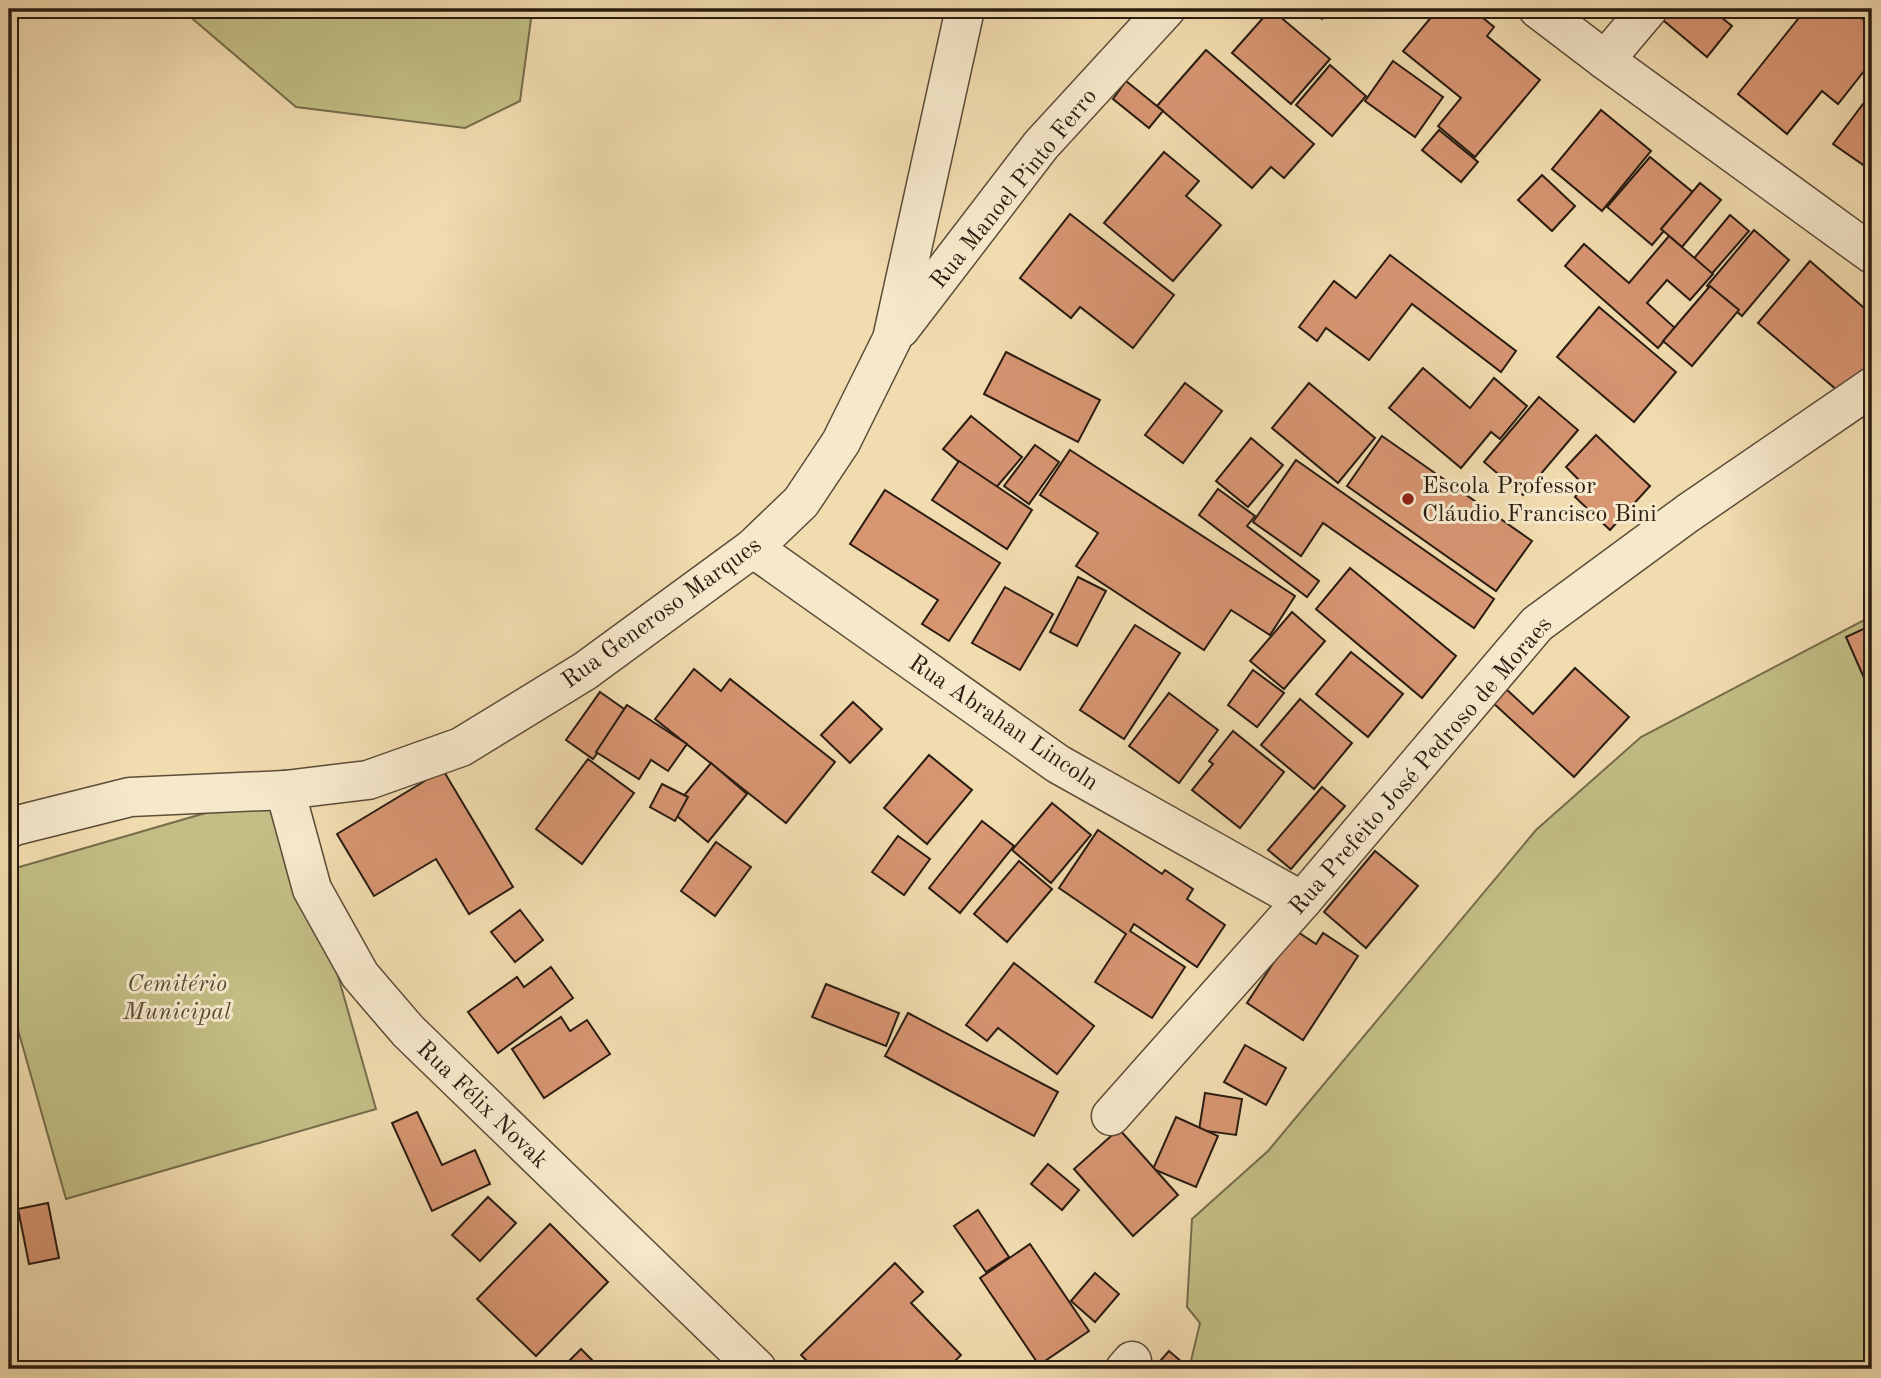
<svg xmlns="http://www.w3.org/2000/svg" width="1881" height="1378" font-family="'Old Standard TT',serif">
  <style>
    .green { fill: #c2be85; stroke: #766d4b; stroke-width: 2 }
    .building { fill: #d79572; stroke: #2a1c11; stroke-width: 2 }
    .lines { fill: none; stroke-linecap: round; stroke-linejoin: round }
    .minor-casing { stroke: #5c4c38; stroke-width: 41 }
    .minor { stroke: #f6e8cb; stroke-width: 38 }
    .poi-dot { fill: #8f2418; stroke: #f6e8cb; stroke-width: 2.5 }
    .labels { text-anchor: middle; stroke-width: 6; stroke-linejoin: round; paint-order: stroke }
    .street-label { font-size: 24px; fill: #2a1c11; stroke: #f6e8cb }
    .poi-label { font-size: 24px; fill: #2a1c11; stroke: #f6e8cb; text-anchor: start }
    .park-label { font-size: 24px; font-style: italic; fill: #584d34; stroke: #f6e8cb }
  </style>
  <rect width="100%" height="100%" fill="#f1dcaf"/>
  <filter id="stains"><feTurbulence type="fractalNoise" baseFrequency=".00286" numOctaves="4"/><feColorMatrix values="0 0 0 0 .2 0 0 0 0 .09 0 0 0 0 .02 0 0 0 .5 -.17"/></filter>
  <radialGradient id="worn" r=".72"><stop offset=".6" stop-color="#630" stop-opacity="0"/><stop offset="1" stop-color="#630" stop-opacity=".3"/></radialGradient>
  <g class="green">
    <path d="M181,9h349l1,10 -11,82 -55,27 -169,-21z"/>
    <path d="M1872,616v753h-683l11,-46 -13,-16 5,-88 76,-68 268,-321 105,-93z"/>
    <path d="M285,790l91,319 -310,90 -57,-201v-128z"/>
  </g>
  <g class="building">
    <path d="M1271,9l59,50 -39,45 -59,-51z"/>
    <path d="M1309,9h22l-9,10z"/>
    <path d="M1438,9h34l22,18 -7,9 53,44 -65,77 -37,-31 23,-28 -58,-47z"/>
    <path d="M1665,9h46l21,17 -25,31 -49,-41z"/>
    <path d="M1806,9h44l22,17v35l-34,43 -16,-13 -35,43 -49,-40z"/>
    <path d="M1206,50l108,94 -30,34 -13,-11 -19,21 -95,-82z"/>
    <path d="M1393,61l50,36 -28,40 -50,-36z"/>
    <path d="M1330,65l36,31 -34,40 -36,-31z"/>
    <path d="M1126,81l37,30 -14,17 -36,-29z"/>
    <path d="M1872,92v79l-39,-27z"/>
    <path d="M1601,110l50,41 -49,60 -50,-42z"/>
    <path d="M1439,130l39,32 -17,20 -39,-32z"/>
    <path d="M1164,152l35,29 -13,15 35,29 -48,56 -69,-58z"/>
    <path d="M1650,157l45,37 -43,51 -45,-38z"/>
    <path d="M1542,175l33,31 -23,25 -34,-31z"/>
    <path d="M1700,183l21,17 -39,47 -21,-18z"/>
    <path d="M1070,214l104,81 -41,53 -53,-41 -9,11 -51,-40z"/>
    <path d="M1730,215l19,16 -40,46 -18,-15z"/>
    <path d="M1754,230l35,30 -47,56 -35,-30z"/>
    <path d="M1669,236l44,38 -23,26 -23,-20 -20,23 28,25 -17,20 -93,-82 19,-22 45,39z"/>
    <path d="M1390,255l126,96 -15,21 -89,-68 -43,56 -43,-32 -9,13 -18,-14 35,-46 22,17z"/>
    <path d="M1810,261l53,46 9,-11v67l-28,33 -86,-73z"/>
    <path d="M1710,286l29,24 -47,56 -29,-25z"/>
    <path d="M1599,307l77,65 -42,50 -77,-65z"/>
    <path d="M1006,352l94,48 -22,42 -94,-48z"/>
    <path d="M1423,368l47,40 24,-30 33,28 -27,33 -9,-7 -30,36 -72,-60z"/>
    <path d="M1185,383l37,28 -39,52 -38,-28z"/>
    <path d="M1309,383l66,55 -37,45 -66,-55z"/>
    <path d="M1539,397l39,33 -55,65 -39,-33z"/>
    <path d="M971,416l51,41 -28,33 -51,-41z"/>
    <path d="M1596,435l54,51 -40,44 -35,-33 10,-11 -19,-19z"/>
    <path d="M1382,436l150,105 -36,50 -149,-105z"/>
    <path d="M1251,438l32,27 -35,42 -32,-26z"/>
    <path d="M1035,445l24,17 -30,42 -25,-18z"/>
    <path d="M1070,450l225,146 -25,39 -39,-25 -27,40 -128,-84 22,-33 -58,-38z"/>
    <path d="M1296,460l198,139 -20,29 -151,-105 -22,33 -48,-34z"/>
    <path d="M959,461l73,49 -25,39 -75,-49z"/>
    <path d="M1218,489l37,27 -8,10 72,55 -12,16 -108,-82z"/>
    <path d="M885,490l115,73 -51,78 -27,-17 16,-24 -88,-56z"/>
    <path d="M1350,568l106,88 -34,42 -106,-89z"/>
    <path d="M1078,577l28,14 -29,55 -27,-14z"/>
    <path d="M1005,587l48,27 -33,56 -48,-27z"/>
    <path d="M1292,612l33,29 -41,48 -34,-28z"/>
    <path d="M1135,625l45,28 -56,86 -44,-29z"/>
    <path d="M1872,625v71l-26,-59z"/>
    <path d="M1351,652l52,42 -35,43 -52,-43z"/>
    <path d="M1575,668l54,49 -55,60 -82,-75 13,-14 28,26z"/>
    <path d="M694,669l27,22 9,-12 105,83 -49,61 -131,-104z"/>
    <path d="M1253,670l31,23 -27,34 -29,-22z"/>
    <path d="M600,692l27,19 -34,48 -27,-19z"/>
    <path d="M1169,693l49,37 -39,53 -50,-37z"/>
    <path d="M1300,699l52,44 -38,46 -53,-44z"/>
    <path d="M853,702l29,27 -32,34 -29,-28z"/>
    <path d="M627,705l60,39 -19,27 -17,-11 -12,19 -43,-27z"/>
    <path d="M1233,731l51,41 -44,56 -48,-38 21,-26 -4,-3z"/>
    <path d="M929,755l43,35 -45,54 -43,-36z"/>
    <path d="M588,759l46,34 -52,71 -46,-35z"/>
    <path d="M711,763l36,31 -39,48 -37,-31z"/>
    <path d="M443,770l70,117 -44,27 -33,-55 -62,37 -37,-62z"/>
    <path d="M662,784l26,13 -13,24 -25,-14z"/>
    <path d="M1322,787l23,19 -54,63 -23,-19z"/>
    <path d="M1052,803l39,32 -40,48 -39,-33z"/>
    <path d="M982,821l32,25 -54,67 -31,-25z"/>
    <path d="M1098,830l64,44 3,-4 28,19 -6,10 38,26 -28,42 -63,-43 -4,7 55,36 -33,51 -57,-36 31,-48 -67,-46z"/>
    <path d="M898,836l32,23 -26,36 -32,-23z"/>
    <path d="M716,842l35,25 -36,49 -34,-25z"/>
    <path d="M1375,851l43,35 -52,62 -42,-36z"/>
    <path d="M1019,861l33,28 -45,53 -33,-28z"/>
    <path d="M520,910l23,30 -28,22 -24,-30z"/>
    <path d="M1295,930l21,14 7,-11 35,23 -55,84 -56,-37z"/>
    <path d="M1014,963l80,63 -37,48 -59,-46 -11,13 -21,-16z"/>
    <path d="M551,967l22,31 -75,55 -30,-41 49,-35 7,10z"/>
    <path d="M826,984l73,29 -13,33 -74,-29z"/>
    <path d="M908,1013l150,79 -24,44 -149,-80z"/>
    <path d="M561,1017l9,14 17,-11 23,34 -66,44 -32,-49z"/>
    <path d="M1245,1045l41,23 -20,37 -42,-23z"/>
    <path d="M9,1058l9,9 -9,9z"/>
    <path d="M1205,1093l37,6 -6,36 -37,-5z"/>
    <path d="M417,1112l25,53 33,-15 15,34 -58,27 -40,-88z"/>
    <path d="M1176,1117l42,19 -22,51 -43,-18z"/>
    <path d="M1119,1129l59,66 -45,41 -59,-67z"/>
    <path d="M1048,1164l31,26 -17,20 -31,-26z"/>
    <path d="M488,1197l28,26 -36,38 -28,-26z"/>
    <path d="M48,1203l11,55 -30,6 -11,-55z"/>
    <path d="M978,1210l31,47 -23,15 -32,-46z"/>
    <path d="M550,1224l58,58 -72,74 -59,-57z"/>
    <path d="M1030,1244l59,87 -50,34 -59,-87z"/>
    <path d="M895,1263l28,29 -12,11 50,52 -14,14h-132l-14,-14z"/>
    <path d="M1095,1273l24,21 -24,28 -24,-21z"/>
    <path d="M581,1349l20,20h-40z"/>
    <path d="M1169,1351l21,18h-37z"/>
  </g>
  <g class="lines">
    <defs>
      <g id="minor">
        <path d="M1538,9l67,51 267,194"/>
        <path d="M1605,60l43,-51"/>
        <path d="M900,329l141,-184 125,-136"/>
        <path d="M753,548l305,216 244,137"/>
        <path d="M285,790l27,99 48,86 48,56 349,338"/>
        <path d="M9,829l5,-3 116,-29 155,-7 83,-10 93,-33 124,-76 168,-123 48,-46 40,-60 51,-103 73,-330"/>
        <path d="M1111,1116l191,-215 235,-277 151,-111 184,-126"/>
        <path d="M1125,1369l7,-8"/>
      </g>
    </defs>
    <use href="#minor" class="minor-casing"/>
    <use href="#minor" class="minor"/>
  </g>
  <circle class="poi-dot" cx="1408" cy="499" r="7"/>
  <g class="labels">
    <g class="street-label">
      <text transform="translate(1013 188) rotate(-51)" y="8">Rua Manoel Pinto Ferro</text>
      <text transform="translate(661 612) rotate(-36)" y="8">Rua Generoso Marques</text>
      <text transform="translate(1004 722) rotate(34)" y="8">Rua Abrahan Lincoln</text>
      <text transform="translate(1420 765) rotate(-49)" y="8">Rua Prefeito José Pedroso de Moraes</text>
      <text transform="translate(483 1104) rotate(44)" y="8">Rua Félix Novak</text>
    </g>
    <g class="poi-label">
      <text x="1422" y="493">Escola Professor<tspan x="1422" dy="28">Cláudio Francisco Bini</tspan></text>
    </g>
    <g class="park-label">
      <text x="177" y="991">Cemitério<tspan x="177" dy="28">Municipal</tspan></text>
    </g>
  </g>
  <rect width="1881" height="1378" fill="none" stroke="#f1dcaf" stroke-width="35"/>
  <rect x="10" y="10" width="1860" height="1357" fill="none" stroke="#2a1c11" stroke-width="3.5"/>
  <rect x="18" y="18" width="1846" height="1343" fill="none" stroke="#2a1c11" stroke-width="2"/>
  <rect width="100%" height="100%" filter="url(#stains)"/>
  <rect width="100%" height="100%" fill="url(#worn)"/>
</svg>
